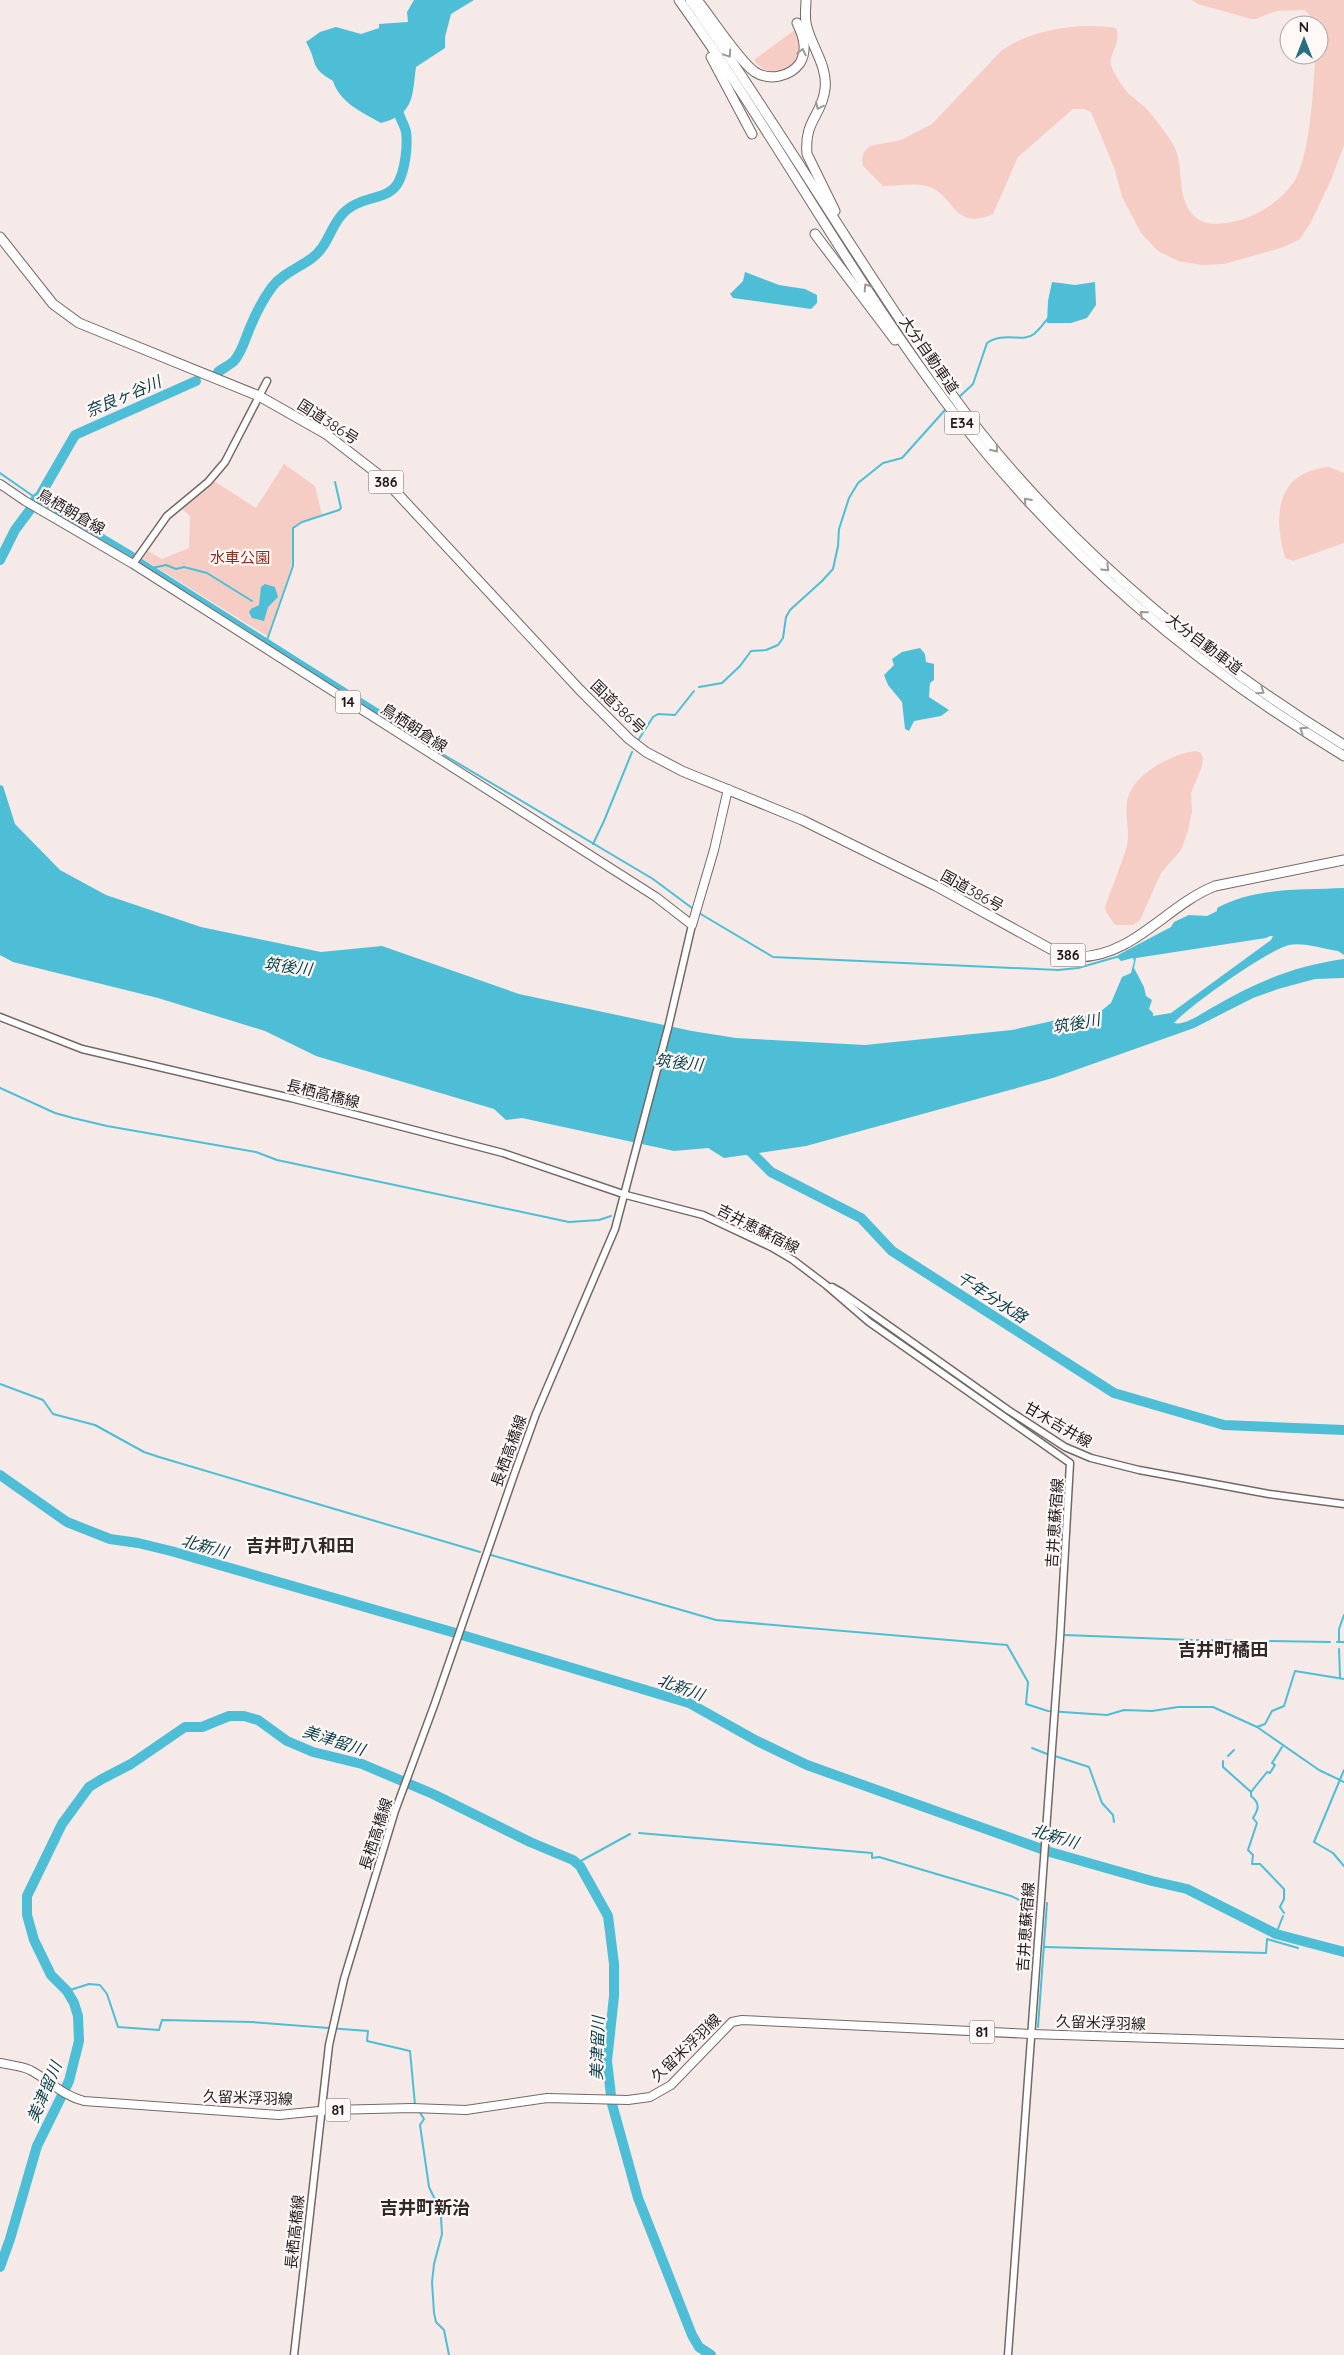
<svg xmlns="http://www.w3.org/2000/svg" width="1344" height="2355" font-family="Quicksand,'Noto Sans JP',sans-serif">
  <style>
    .green { fill: #f6cdc4 }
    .water { fill: #4dbed6; fill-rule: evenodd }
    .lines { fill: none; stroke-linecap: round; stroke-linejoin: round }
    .stream { stroke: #4dbed6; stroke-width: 2 }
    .river { stroke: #4dbed6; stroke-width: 10 }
    .secondary-casing { stroke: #726967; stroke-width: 9 }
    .primary-casing { stroke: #726967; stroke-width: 10 }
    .highway-casing { stroke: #726967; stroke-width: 11 }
    .secondary { stroke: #fff; stroke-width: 6 }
    .primary { stroke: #fff; stroke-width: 8 }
    .highway { stroke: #fff; stroke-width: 9 }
    .oneway { stroke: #9b9999 }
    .labels { text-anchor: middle; stroke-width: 4.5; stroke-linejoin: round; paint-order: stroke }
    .shield { fill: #fff8f7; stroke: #635e5e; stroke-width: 1 }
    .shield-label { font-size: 14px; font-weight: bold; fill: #201c1c }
    .street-label { font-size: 15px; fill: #201c1c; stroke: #fff8f7 }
    .park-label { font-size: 15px; fill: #8f2c1e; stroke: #fff8f7 }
    .water-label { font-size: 16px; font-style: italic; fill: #0a3f49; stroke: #fff8f7 }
    .quarter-label { font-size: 18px; font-weight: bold; fill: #322a28; stroke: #fff8f7 }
  </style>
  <rect width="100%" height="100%" fill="#f5eae8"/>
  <g class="green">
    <path d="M1192,0h152v145l-13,35 -21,44 -10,15 -16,8 -60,17 -22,1 -24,-4 -20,-10 -17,-18 -19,-36 -7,-27 -24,-58 -7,-3h-11l-55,48 -25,57c-39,17 -38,-17 -63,-27 -15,-5 -32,-1 -47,-1l-20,-20 -1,-7 2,-7 6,-6 31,-6 31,-16 69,-73c31,-22 78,-29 115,-23 6,15 -7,24 -5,37 2,7 12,23 18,29 5,5 12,9 17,14 7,8 25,31 29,40 10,22 0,48 19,68 11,11 29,8 43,5 22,-5 48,-23 59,-43 14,-26 18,-93 19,-123h4v-30h-5l-1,-5 -8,-10 -29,1 -20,8h-5l-53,-15z"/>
    <path d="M796,29c18,28 -20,62 -42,31z"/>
    <path d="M284,464l31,22 7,29 -20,6 -10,7v38l-25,70 -124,-77 5,-8 14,8 27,-11 1,-32 -8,-7 32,-28 42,27z"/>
    <path d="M1329,467l15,6v70l-51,18 -8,-3c-12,-43 -9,-86 44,-91z"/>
    <path d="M1195,751l5,1 3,5 -1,9 -11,27 1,18 -4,20 -7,19 -20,23 -21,47 -7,5h-18l-9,-13 -1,-5c7,-20 16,-41 22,-62 3,-13 -2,-28 0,-42 2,-27 44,-49 68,-52z"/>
  </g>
  <g class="water">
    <path d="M414,0h60l-23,14 -6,23v11l-29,19c-4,29 -1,47 -35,56 -19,-11 -41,-20 -48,-42 -25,-15 -14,-17 -27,-39l14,-10 16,-5 25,7 18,-6v-4l29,-2 -1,-10z"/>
    <path d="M745,272l34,13 26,4 12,6v8l-6,6 -78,-11 -3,-4 13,-13z"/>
    <path d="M1052,282l23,3 20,-3 1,23 -9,13 -16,5h-24l1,-22z"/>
    <path d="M35,493l100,60 -3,5 -102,-60z"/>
    <path d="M142,559l300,190 -5,6 -298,-192z"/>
    <path d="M265,584l10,3 3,10 -10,10 -4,14 -12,-3 -3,-6 2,-3 8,-4 2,-18z"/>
    <path d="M920,648l5,6 1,8 8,2v16l-4,3 -1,14 20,13 -8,6 -27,5 -5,10 -4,-2 -3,-27 -14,-17 -4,-10 10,-10 -2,-6 10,-7z"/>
    <path d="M0,785l3,1 12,38 45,46 46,25 95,32 120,25 61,-6 137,48 173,37 44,7 129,7 147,-15 45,-10 39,-5 15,-12 11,-26 9,-4 3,-12 -1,-3 -12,3 -3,-3v-3l53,-28 3,-5 15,-7 18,1 10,-5v-3c37,-21 86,-18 127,-20v67l-6,-4c-14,-2 -35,-9 -49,-6 -21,5 -100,61 -115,78 12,3 31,-12 41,-17 44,-25 79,-40 129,-47v19l-29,1 -37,10 -25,9 -59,30 -141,50 -247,68 -82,12 -16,-10 -34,3 -152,-33 -16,2 -12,-11 -178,-53 -51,-25 -107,-33 -145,-36 -13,-7zM1270,936h3l-2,4 -100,73 -18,3v-3l-4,-4 3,-9 -6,-4 -2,-9 -10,-19 2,-10 130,-20z"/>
  </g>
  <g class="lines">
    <g class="stream">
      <path d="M958,398l15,-14 14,-41c16,-12 36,0 47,-9 6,-5 10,-11 14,-16"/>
      <path d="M0,473l33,23"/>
      <path d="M152,568l14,-3 10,4 8,-2 23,6 45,28"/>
      <path d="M267,640l26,-74v-38l9,-6 37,-12 2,-2 -6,-26"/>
      <path d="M699,687l23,-4 18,-17 11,-15 15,-1 12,-5 5,-7 3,-21 4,-7 32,-29 11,-12 5,-23 1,-17 10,-31 9,-15 25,-20 19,-5 43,-48"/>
      <path d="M639,739l14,-22 5,-3 17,1 19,-24"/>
      <path d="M439,752l214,127 39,29"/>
      <path d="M593,844l11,-23 28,-69"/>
      <path d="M699,913l74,44 285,13 20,-2 42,-12"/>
      <path d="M0,1088l55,25 18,5 34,8 149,26 21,8 292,62 30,-2 12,-4"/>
      <path d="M0,1384l43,16 10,14 42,11 49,27 15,5 321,95"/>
      <path d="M491,1555l225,65 291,25 21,37 -2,22 22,7 59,4 17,-5 28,1 26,-4h35l44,20 62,43 25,12"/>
      <path d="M1065,1635l127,5"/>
      <path d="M1197,1640l133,2"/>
      <path d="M1339,1641v-12l5,-14"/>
      <path d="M1337,1642h7"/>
      <path d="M1339,1649l1,28"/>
      <path d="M1257,1727l8,-3 7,-13 12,-5 11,-35 49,8"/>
      <path d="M1282,1747l-10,16 3,2 -5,8 -3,-1 -16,20v4c9,7 8,13 2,22l4,5 -9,27 5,5 -1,9h8l24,25v10l-4,8 4,6"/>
      <path d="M1032,1748l15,6"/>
      <path d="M1055,1756l34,11 13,36 11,12 1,7"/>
      <path d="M1228,1756l6,-6"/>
      <path d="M1223,1761v6l28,25"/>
      <path d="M1344,1770l-30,72 19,11 11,13"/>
      <path d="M639,1833l233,20v5l7,-1 132,39 13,6 10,-3"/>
      <path d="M577,1863l53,-29"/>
      <path d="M1276,1934l7,-18"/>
      <path d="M1298,1941h1"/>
      <path d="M1044,1947l222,6 1,-14 31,9"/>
      <path d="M67,1991l22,-7 11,1 7,9 11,33 41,3 3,-10 90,2 116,9 -1,10 43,10 5,54"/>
      <path d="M1038,2027l9,-124"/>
      <path d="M419,2111l5,8 -4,6 9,62 10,21 2,9 1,17 -8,30 -2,18 2,31 2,9 8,8 5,25"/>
    </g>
    <g class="river">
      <path d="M218,372c5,-4 12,-7 16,-11 9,-10 12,-26 18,-38 5,-12 12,-25 20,-36 11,-14 27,-19 40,-29 15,-11 17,-27 28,-41 18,-24 49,-14 59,-36 6,-12 9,-36 7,-49 -2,-10 -10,-17 -7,-28"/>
      <path d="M0,560l15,-30 23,-31 37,-64 121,-54"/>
      <path d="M743,1144l28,28 90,46 31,33 222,142 110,32 120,5"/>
      <path d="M0,1475l67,47 43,17 28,4 33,8 281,81 237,71 68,38 50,24 243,87 102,29 35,8 89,45 68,18"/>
      <path d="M0,2267l10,-28 27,-93 32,-65 10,-40 -1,-25 -4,-13 -7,-12 -16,-16 -17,-35 -7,-25v-19l35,-72 27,-37 13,-8 29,-15 54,-37h17l27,-11h15l14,4 29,21 26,11 49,12 71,30 97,48 43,18 7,6 28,50 6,48v32l-7,65 5,43 26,94 54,137 7,12 12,8"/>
    </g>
    <defs>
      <g id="secondary">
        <path d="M133,564l34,-48 41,-34 17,-20 42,-81"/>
        <path d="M0,1017l82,32 209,49 212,55 123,42 77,20 68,32 22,13 33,25 43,37 201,141 -10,175 -52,717"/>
        <path d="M832,1287l9,5 167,118 57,37 26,11 48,12 130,24 75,10"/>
        <path d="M294,2355l35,-310 15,-66 51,-168 40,-108 80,-231 21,-58 79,-185 53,-201 24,-103"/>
      </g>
      <g id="primary">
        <path d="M0,484l25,17 108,63 523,333 36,28 22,-75 14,-61"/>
        <path d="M0,2063c10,2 21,3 30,7 21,11 31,25 54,31l195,14 51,-5 82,-2 54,2 81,-12 81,2 22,-3 21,-12 61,-63 10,-2 289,14 313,10"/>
      </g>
      <g id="highway">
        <path d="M679,0c97,136 176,285 278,417 108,139 237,248 387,339"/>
        <path d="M690,0c67,95 127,194 191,291 42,64 86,129 137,186 95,107 205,194 326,268"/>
        <path d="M697,0c14,17 42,61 58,72 14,9 35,5 45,-9 8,-14 3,-28 -3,-40"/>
        <path d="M806,0c0,9 -2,18 1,27 5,20 21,40 18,62 -3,27 -21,31 -18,65l28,57"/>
        <path d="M711,57l41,77"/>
        <path d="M815,234l80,106"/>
        <path d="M0,237l53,67 26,19 180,73 67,38 57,44 197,212 49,49 17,13 36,19 120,49 134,66 120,66c7,2 16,5 23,5 55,-1 88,-52 136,-71l129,-26"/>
      </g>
    </defs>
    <use href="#secondary" class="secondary-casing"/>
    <use href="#primary" class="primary-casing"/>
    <use href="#highway" class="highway-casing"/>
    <use href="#secondary" class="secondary"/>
    <use href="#primary" class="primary"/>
    <use href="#highway" class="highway"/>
  </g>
  <defs><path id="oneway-chevron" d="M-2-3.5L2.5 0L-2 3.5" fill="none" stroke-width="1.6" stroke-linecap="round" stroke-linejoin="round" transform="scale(1.25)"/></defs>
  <g class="oneway">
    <use href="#oneway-chevron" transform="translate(802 52) rotate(-78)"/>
    <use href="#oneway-chevron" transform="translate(728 54) rotate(56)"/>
    <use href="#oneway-chevron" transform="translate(819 106) rotate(116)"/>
    <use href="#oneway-chevron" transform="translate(867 287) rotate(-123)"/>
    <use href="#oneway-chevron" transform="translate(995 449) rotate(51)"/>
    <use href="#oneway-chevron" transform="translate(1027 501) rotate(-132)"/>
    <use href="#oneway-chevron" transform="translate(1106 568) rotate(44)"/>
    <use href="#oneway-chevron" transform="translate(1143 614) rotate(-139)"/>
    <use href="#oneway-chevron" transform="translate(1261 691) rotate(34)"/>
    <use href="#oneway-chevron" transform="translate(1303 730) rotate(-147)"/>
  </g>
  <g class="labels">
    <g class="shield">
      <rect x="944.5" y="411.5" width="35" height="23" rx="4"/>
      <rect x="368.5" y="470.5" width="35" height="23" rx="4"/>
      <rect x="335.5" y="690.5" width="25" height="23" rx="4"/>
      <rect x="1050.5" y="943.5" width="35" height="23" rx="4"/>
      <rect x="969.5" y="2020.5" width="25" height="23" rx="4"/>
      <rect x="325.5" y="2098.5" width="25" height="23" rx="4"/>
    </g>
    <g class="shield-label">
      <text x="962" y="428">E34</text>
      <text x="386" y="487">386</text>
      <text x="348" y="707">14</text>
      <text x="1068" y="960">386</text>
      <text x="982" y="2037">81</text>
      <text x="338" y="2115">81</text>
    </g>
    <g class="street-label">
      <text transform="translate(929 355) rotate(55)" y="5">大分自動車道</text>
      <text transform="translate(328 422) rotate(33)" y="5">国道386号</text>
      <text transform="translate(71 512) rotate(30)" y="5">鳥栖朝倉線</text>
      <text transform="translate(1204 644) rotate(37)" y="5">大分自動車道</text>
      <text transform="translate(618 707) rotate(44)" y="5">国道386号</text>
      <text transform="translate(414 728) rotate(33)" y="5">鳥栖朝倉線</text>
      <text transform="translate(972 891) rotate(29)" y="5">国道386号</text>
      <text transform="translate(323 1094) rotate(14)" y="5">長栖高橋線</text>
      <text transform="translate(758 1229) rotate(27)" y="5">吉井恵蘇宿線</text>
      <text transform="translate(1058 1425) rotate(30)" y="5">甘木吉井線</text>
      <text transform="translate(509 1451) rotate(-70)" y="5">長栖高橋線</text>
      <text transform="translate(1055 1523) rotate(-86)" y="5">吉井恵蘇宿線</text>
      <text transform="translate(376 1834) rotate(-72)" y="5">長栖高橋線</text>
      <text transform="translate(1026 1927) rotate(-86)" y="5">吉井恵蘇宿線</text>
      <text transform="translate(1101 2023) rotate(2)" y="5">久留米浮羽線</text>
      <text transform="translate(686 2048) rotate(-44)" y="5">久留米浮羽線</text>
      <text transform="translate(248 2098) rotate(2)" y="5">久留米浮羽線</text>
      <text transform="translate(295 2232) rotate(-84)" y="5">長栖高橋線</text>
    </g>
    <g class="park-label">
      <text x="240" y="563">水車公園</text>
    </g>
    <g class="water-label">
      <text transform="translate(123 396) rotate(-23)" y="6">奈良ヶ谷川</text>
      <text transform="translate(288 966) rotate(7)" y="6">筑後川</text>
      <text transform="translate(1076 1023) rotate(-10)" y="6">筑後川</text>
      <text transform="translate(679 1062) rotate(6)" y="6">筑後川</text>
      <text transform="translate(992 1297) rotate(33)" y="6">千年分水路</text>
      <text transform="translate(205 1546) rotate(16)" y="6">北新川</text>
      <text transform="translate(681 1687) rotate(20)" y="6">北新川</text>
      <text transform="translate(334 1740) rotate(18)" y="6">美津留川</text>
      <text transform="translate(1055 1836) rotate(17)" y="6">北新川</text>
      <text transform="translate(597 2048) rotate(-88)" y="6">美津留川</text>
      <text transform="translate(44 2092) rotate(-67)" y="6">美津留川</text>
    </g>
    <g class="quarter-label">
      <text x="300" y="1552">吉井町八和田</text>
      <text x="1223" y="1656">吉井町橘田</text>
      <text x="425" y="2214">吉井町新治</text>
    </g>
  </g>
  <g transform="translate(1304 40)"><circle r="24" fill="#fff8f7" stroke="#a6a09f"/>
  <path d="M0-4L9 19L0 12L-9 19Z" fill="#2a6f7f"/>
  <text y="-8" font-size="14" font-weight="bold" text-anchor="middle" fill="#201c1c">N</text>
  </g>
</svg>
